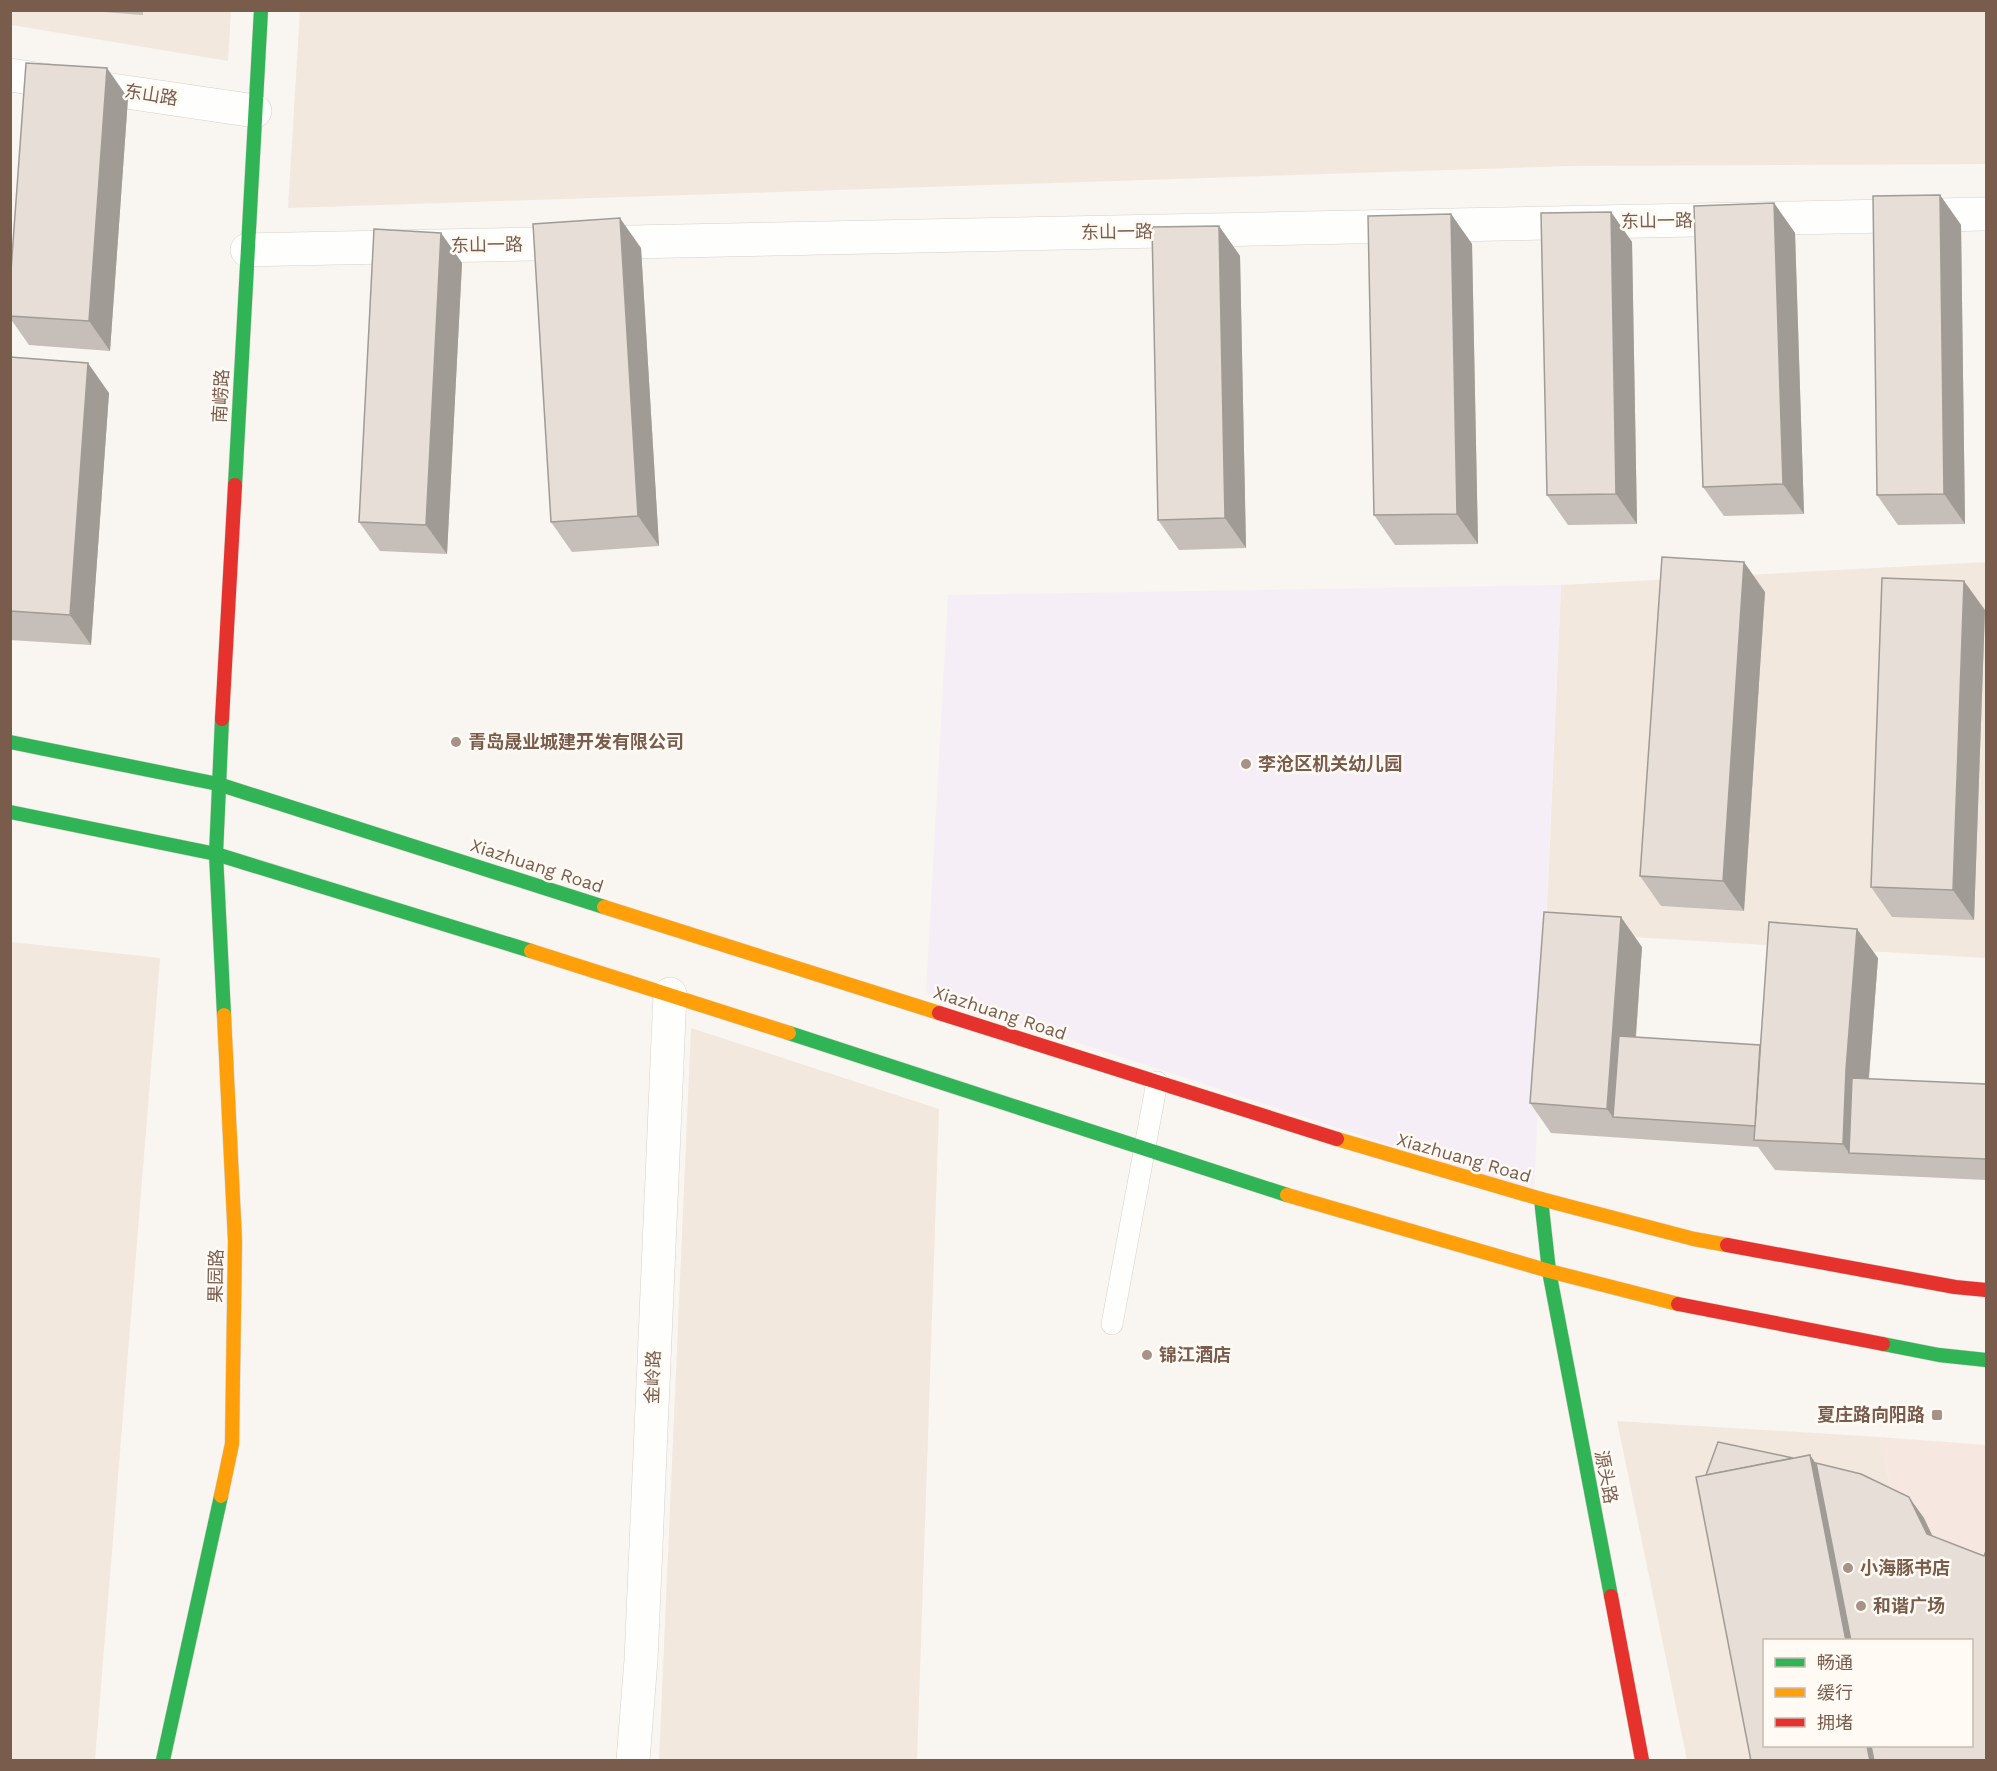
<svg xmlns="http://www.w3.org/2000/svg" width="1997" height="1771" font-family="'Work Sans','Noto Sans SC',sans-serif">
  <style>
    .residential { fill: #f2e8de }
    .commercial { fill: #f6e8e1 }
    .education { fill: #f6eef6 }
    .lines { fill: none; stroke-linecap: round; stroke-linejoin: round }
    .lane-casing { stroke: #d7d1cb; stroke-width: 22 }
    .street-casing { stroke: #d7d1cb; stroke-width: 34 }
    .fast-casing { stroke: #d9d2cb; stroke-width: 15 }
    .slow-casing { stroke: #d9d2cb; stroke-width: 15 }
    .jam-casing { stroke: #d9d2cb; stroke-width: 15 }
    .lane { stroke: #fefefd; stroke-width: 21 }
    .street { stroke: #fefefd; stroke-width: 33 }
    .fast { stroke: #30b455; stroke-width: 14 }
    .slow { stroke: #ff9f0a; stroke-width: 14 }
    .jam { stroke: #e5322d; stroke-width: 14 }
    .wall { fill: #c6bfb9 }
    .shaded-wall { fill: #a19b96 }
    .building { fill: #e6ded7; stroke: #a19b96; stroke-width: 1.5 }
    .poi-dot { fill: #a69286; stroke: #fffaf3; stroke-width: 2 }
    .labels { text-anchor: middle; stroke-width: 5; stroke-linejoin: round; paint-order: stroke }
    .street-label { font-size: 18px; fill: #7a5c4d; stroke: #fffaf3 }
    .poi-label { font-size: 18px; font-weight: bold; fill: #7a5c4d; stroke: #fffaf3; text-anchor: start }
  </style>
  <rect width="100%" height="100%" fill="#f9f5f0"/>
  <g class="residential">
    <path d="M10,11h221l-3,50 -217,-36z"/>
    <path d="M300,11h1686v153l-416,2 -1282,42z"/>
    <path d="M1986,562v396l-440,-26 15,-347z"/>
    <path d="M11,942l149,16 -65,802h-84z"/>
    <path d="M691,1028l248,81 -22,651h-258z"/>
    <path d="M1617,1421l263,16 42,203h-158v106l183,14h-260z"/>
  </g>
  <path class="commercial" d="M1880,1437l106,8v315l-14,-14v-106h-50z"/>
  <path class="education" d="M1561,585l-27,607 -608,-199 22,-398z"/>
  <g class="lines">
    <defs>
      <path id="lane" d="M1112,1324l45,-242"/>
      <g id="street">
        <path d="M10,75l245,36"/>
        <path d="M247,250l1739,-36"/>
        <path d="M633,1760l8,-100 29,-666"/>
      </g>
      <g id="fast">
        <path d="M235,485l26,-475"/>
        <path d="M222,719l-6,135 8,161"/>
        <path d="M10,742l208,42 386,123"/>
        <path d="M10,812l206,42 315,97"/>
        <path d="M789,1033l498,162"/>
        <path d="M1541,1199l8,72 62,325"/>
        <path d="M1883,1344l56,11 47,5"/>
        <path d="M163,1760l58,-264"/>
      </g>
      <g id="slow">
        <path d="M604,907l335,106"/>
        <path d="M531,951l258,82"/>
        <path d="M1337,1139l204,60 153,40 33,6"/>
        <path d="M1287,1195l262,76 129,33"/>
        <path d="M221,1496l11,-52 3,-203 -11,-226"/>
      </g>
      <g id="jam">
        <path d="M222,719l13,-234"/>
        <path d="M939,1013l398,126"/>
        <path d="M1727,1245l228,42 31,3"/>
        <path d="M1678,1304l205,40"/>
        <path d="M1611,1596l31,164"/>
      </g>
    </defs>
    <use href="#lane" class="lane-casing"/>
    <use href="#street" class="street-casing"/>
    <use href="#fast" class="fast-casing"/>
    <use href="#slow" class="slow-casing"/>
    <use href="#jam" class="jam-casing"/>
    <use href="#lane" class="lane"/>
    <use href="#street" class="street"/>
    <use href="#fast" class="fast"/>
    <use href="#slow" class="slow"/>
    <use href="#jam" class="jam"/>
  </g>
  <g class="wall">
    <path d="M77,10h66v5z"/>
    <path d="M128,98l-18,253 -81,-6 -19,-27v-34z"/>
    <path d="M1940,195l21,30 4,299 -67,1 -21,-30z"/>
    <path d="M1774,203l21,30 9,281 -80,2 -21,-29z"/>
    <path d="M1611,212l21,30 5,282 -69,1 -21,-30z"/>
    <path d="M1451,214l21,30 6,300 -83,1 -21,-30z"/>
    <path d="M1219,226l21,30 6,292 -67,2 -21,-30z"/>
    <path d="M441,233l21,30 -15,291 -67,-3 -21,-29z"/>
    <path d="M641,248l18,298 -87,6 -21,-30z"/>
    <path d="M10,357l99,36 -18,252 -81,-5z"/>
    <path d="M1765,592l-21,319 -83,-5 -21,-30z"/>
    <path d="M1985,610l-11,310 -82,-3 -21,-30z"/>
    <path d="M1642,947l-6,90 124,8 118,-87 -9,121 117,5v96l-211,-10 -17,-23 -207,-14 -21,-30z"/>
  </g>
  <g class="shaded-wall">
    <path d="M107,68l21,30 -18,253 -21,-30z"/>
    <path d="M1940,195l21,30 4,299 -21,-30z"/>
    <path d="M1774,203l21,30 9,281 -21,-30z"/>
    <path d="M1611,212l21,30 5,282 -21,-30z"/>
    <path d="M1451,214l21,30 6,300 -21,-30z"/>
    <path d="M620,218l21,30 18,298 -21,-30z"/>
    <path d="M1219,226l21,30 6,292 -21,-30z"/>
    <path d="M441,233l21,30 -15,291 -21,-29z"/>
    <path d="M88,363l21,30 -18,252 -21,-30z"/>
    <path d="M1744,562l21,30 -21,319 -21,-30z"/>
    <path d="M1964,581l21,29 -11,310 -21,-30z"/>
    <path d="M1621,917l21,30 -12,171 -17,-1 -6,-8z"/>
    <path d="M1857,929l21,29 -11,142 -18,53 -6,-9 3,-74z"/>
    <path d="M1810,1455l21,30 31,156h-16z"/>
    <path d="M1909,1497l15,21 18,38 -15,-22z"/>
    <path d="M1867,1746h15l3,15h-15z"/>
  </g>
  <g class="building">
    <path d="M26,63l81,5 -18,253 -79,-5v-32z"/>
    <path d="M1940,195l4,299 -67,1 -4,-299z"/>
    <path d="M1774,203l9,281 -80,3 -9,-281z"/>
    <path d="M1611,212l5,282 -69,1 -6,-282z"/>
    <path d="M1451,214l6,300 -83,1 -6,-299z"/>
    <path d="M620,218l18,298 -87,6 -18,-298z"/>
    <path d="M1219,226l6,292 -67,2 -6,-293z"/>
    <path d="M374,229l67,4 -15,292 -67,-3z"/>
    <path d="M10,357l78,6 -18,252 -60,-4z"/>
    <path d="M1662,557l82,5 -21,319 -83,-5z"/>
    <path d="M1882,578l82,3 -11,309 -82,-3z"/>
    <path d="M1544,912l77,5 -14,192 -77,-6z"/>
    <path d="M1769,922l88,7 -11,141 -3,74 -89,-4z"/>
    <path d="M1619,1036l141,9 -5,81 -142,-9z"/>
    <path d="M1852,1078l134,6v75l-137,-6z"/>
    <path d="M1718,1442l75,16 -87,17z"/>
    <path d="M1810,1455l36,186h-82v105h103l3,15h-119l-55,-284z"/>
    <path d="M1816,1463l45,11 48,23 18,37 57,22 2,-5v210h-112l-3,-15h100v-105h-120z"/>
  </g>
  <g class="poi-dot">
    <circle cx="456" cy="742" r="6"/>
    <circle cx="1246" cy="764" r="6"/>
    <circle cx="1147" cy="1355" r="6"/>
    <rect x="1931" y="1409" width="12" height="12" rx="3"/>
    <circle cx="1848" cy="1568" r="6"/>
    <circle cx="1861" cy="1606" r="6"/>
  </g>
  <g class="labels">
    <g class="street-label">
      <text transform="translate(151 95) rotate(9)" y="6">东山路</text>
      <text transform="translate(1657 221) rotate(-1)" y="6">东山一路</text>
      <text transform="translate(1117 232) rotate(-1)" y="6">东山一路</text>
      <text transform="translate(487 245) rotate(-1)" y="6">东山一路</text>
      <text transform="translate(221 396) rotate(-87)" y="6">南崂路</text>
      <text transform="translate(537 866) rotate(18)" y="6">Xiazhuang Road</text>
      <text transform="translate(1000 1013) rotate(18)" y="6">Xiazhuang Road</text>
      <text transform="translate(1464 1158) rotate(16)" y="6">Xiazhuang Road</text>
      <text transform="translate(216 1276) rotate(-89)" y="6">果园路</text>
      <text transform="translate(653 1377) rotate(-88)" y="6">金岭路</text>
      <text transform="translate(1606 1477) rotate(79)" y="6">源头路</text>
    </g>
    <g class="poi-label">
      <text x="468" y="748">青岛晟业城建开发有限公司</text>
      <text x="1258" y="770">李沧区机关幼儿园</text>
      <text x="1159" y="1361">锦江酒店</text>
      <text x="1925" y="1421" text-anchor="end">夏庄路向阳路</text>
      <text x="1860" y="1574">小海豚书店</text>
      <text x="1873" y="1612">和谐广场</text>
    </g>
  </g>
  <rect width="1997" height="1771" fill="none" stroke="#7a5c4d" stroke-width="24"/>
  <rect x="1763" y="1639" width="210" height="108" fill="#fffaf3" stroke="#cabbb1" stroke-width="1.5"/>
  <rect x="1775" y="1658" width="30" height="9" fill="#30b455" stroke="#cabbb1" stroke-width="1.5"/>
  <text x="1817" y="1669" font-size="18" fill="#7a5c4d">畅通</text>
  <rect x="1775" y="1688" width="30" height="9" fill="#ff9f0a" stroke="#cabbb1" stroke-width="1.5"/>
  <text x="1817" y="1699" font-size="18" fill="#7a5c4d">缓行</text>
  <rect x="1775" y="1718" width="30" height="9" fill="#e5322d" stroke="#cabbb1" stroke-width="1.5"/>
  <text x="1817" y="1729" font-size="18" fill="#7a5c4d">拥堵</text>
</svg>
